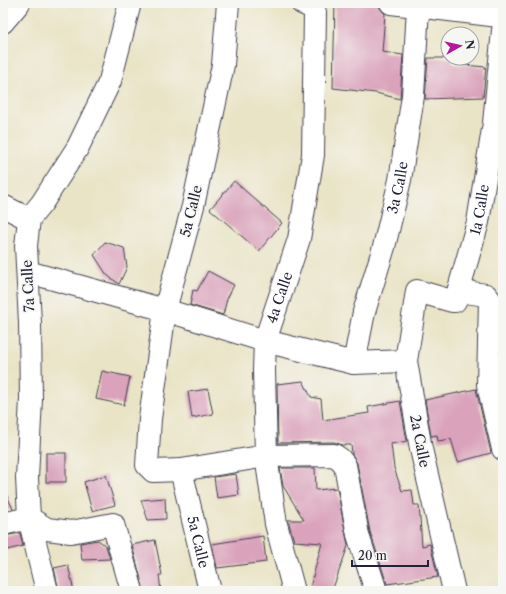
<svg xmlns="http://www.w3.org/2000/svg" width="506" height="594" font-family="'Libre Caslon Text',serif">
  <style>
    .building { fill: #daa2bb }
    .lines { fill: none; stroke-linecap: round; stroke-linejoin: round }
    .minor-casing { stroke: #403f50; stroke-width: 24 }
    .minor { stroke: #fff; stroke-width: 22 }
    .labels { text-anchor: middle; stroke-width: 3.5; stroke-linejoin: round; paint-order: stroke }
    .street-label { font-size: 14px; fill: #22223b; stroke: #f6f6f2 }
  </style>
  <rect width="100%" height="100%" fill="#f6f6f2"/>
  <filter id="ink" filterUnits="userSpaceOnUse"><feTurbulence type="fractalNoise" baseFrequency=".025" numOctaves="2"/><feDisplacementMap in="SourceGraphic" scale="8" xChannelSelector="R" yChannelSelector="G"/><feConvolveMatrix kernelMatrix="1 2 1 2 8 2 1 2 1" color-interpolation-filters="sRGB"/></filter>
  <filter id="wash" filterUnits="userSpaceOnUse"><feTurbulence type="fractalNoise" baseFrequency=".012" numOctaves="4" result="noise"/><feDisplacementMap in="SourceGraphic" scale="16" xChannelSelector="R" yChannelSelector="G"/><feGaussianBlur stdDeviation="0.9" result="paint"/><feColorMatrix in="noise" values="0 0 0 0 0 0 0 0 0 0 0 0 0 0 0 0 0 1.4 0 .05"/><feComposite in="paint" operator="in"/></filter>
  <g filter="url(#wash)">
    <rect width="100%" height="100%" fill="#eae4c7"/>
    <g id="blocks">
      <g class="building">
        <path d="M335,3h44l1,5 5,6 -3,38 21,3 -3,44 -24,-6 -43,-5z"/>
        <path d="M428,58h25v6l33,3 -3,30 -58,2z"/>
        <path d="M234,181l48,42 -23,28 -49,-42z"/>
        <path d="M105,242l19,6 3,19 -8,17 -12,-9 -13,-20z"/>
        <path d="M208,271l26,14 -7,14 -4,16 -33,-10 3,-15 4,1z"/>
        <path d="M102,371l28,6 -6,28 -28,-6z"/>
        <path d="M303,381l8,16 10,2 2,21 46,-7 -1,-6 32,-6 7,40 -16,3 3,24 8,23 10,-1 2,15h5l3,41 8,-2 8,33 -51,7 -17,-52 -13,-69 -5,-9 -1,-9h-9l-8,-3 -56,1 -1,-59z"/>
        <path d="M208,389l5,25 -21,4 -4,-26z"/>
        <path d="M476,389l15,64 -33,9 -7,-23 -13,2 -1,-6 -6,1 -6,-36z"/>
        <rect x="46" y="453" width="20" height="29"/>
        <path d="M280,468h35l1,22 21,-2 11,58 -16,45h-23l13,-48 -28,-2 -6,-21h16l-21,-34z"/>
        <path d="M236,474l3,21 -22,3 -3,-21z"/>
        <path d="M106,475l9,30 -23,6 -8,-29z"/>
        <path d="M3,487l10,22 -10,2z"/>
        <path d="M165,498l1,21 -18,1 -7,-20z"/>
        <path d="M20,533l3,13 -20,5v-15z"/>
        <path d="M263,536l3,26 -49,6 -5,-24z"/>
        <path d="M98,540l8,6 4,13 -28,1 -2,-17z"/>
        <path d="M155,540l7,35h-3l2,16h-17l-12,-46z"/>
        <path d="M68,565l6,26h-15l-5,-23z"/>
      </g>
    </g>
  </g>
  <g filter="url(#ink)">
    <use href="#blocks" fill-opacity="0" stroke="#403f50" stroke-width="1"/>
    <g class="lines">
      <defs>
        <g id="minor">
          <path d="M228,3l-5,62 -30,141 -28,104 -15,109 -3,46 6,6 28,-1 85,-14 68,-1 6,4 5,6 13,70 18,56"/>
          <path d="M391,3l108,13 4,1"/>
          <path d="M3,22l16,-19"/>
          <path d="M3,206l26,13"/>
          <path d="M28,272l137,38 100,31 89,22 52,-2"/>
          <path d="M459,291l27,4 4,5 -2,85 15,64"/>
          <path id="s1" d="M354,363l10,-51 20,-65 16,-67 13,-84 5,-89"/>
          <path id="s2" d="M181,470l29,121"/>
          <path d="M3,524l26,-6 18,11 24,3 42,-8 19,67"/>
          <path d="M47,591l-18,-73 -2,-40 4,-79 -1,-76 -4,-77 3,-27 13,-16 36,-56 32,-66 20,-78"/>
          <path id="s3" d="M294,591l-18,-67 -10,-68 -2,-86 1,-29 34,-102 14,-84 2,-143 -2,-4 -11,-5"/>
          <path id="s4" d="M454,591l-33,-142 -15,-88 11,-70 35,10h3l1,-2 22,-77 16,-99 9,-93"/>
        </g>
      </defs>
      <use href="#minor" class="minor-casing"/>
      <use href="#minor" class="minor"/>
    </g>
  </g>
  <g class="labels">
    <g class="street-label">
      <text dy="5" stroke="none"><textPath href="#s1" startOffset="181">3a Calle</textPath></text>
      <text dy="5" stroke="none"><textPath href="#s4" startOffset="440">1a Calle</textPath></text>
      <text transform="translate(191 211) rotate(-76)" y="5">5a Calle</text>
      <text transform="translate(28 286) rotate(-93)" y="5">7a Calle</text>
      <text dy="5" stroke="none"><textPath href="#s3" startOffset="299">4a Calle</textPath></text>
      <text transform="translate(420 441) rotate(79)" y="5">2a Calle</text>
      <text dy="5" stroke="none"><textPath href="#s2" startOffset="74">5a Calle</textPath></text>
    </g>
  </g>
  <rect width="506" height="594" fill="none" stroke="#f6f6f2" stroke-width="16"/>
  <g transform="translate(460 46) rotate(82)"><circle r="19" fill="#f6f6f2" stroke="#a1a1a9"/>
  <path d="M0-3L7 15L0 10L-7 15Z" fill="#b5179e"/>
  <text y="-6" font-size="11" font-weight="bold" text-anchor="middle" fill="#22223b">N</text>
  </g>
  <path d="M352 560v6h76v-6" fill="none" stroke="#22223b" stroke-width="2"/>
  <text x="358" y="560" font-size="12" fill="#22223b" stroke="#f6f6f2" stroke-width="3" paint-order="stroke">20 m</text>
</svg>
